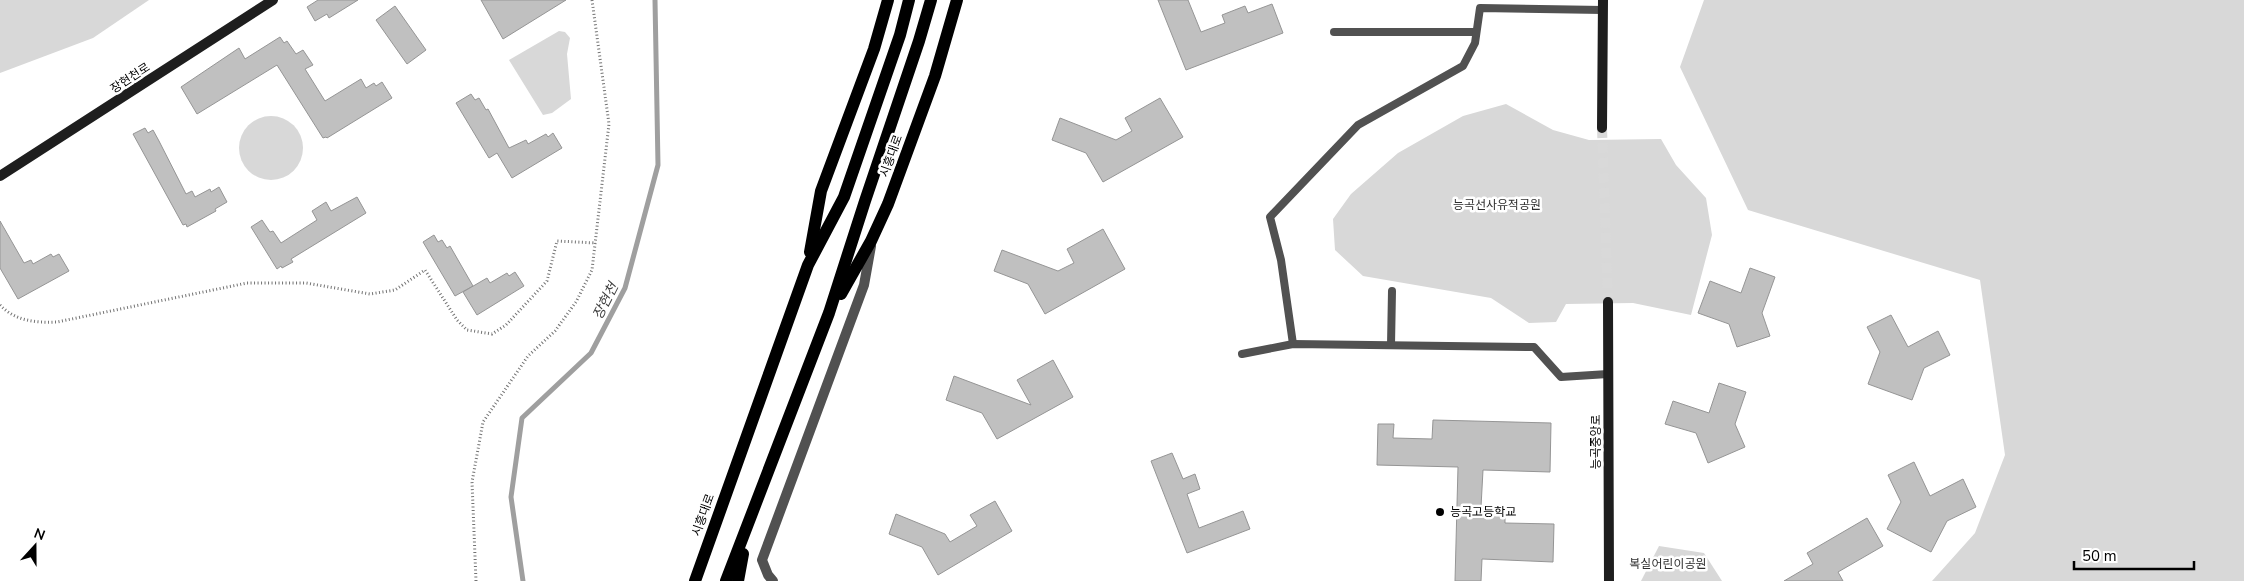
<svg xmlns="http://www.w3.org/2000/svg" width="2244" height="581" font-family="'Nunito Sans','Noto Sans KR',sans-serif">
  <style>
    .green { fill: #d8d8d8 }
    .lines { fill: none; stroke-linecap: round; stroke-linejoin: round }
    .stream { stroke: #9f9f9f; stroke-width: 5 }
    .building { fill: #c0c0c0; stroke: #959595 }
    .secondary-tunnel { stroke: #d9d9d9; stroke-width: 10; stroke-dasharray: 10 5; stroke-linecap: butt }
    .path { stroke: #737373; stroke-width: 3; stroke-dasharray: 1 2.5; stroke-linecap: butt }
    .lane { stroke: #515151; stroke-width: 8 }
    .street { stroke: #515151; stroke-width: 10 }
    .secondary { stroke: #1e1e1e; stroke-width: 10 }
    .primary { stroke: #000; stroke-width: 12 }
    .poi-dot { fill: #000; stroke: #fff; stroke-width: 2 }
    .labels { text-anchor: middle; stroke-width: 5; stroke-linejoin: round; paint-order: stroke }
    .street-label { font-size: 12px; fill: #000; stroke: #fff }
    .park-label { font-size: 12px; fill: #2f2f2f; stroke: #fff }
    .poi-label { font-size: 12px; fill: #000; stroke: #fff; text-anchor: start }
    .water-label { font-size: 14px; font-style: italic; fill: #404040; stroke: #fff }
  </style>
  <rect width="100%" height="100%" fill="#fff"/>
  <g class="green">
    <path d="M0,0h149l-56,38 -93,35z"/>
    <path d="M1704,0h540v581h-312l43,-48 30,-78 -25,-175 -232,-70 -68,-143z"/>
    <path d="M559,31l6,1 5,6 -3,16 4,45 -19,14 -9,2 -34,-55z"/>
    <path d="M1506,104l47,26 36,10 72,-1 15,26 30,33 6,37 -21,80 -58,-12 -67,1 -10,18 -27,1 -38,-25 -128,-22 -28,-26 -2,-31 18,-25 47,-41 65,-37z"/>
    <circle cx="271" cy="148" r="32"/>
    <path d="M1659,546l45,7 18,28h-81z"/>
  </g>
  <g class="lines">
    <path class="stream" d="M523,581l-12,-84 11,-79 69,-65 34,-65 33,-123 -3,-165"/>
  </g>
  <g class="building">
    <path d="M318,0h40l-29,18 -2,-4 -12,7 -8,-14z"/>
    <path d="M481,0h85l-63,39z"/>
    <path d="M1158,0h30l13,32 24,-9 -3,-8 23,-9 3,7 24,-9 11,29 -97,37z"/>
    <path d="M395,6l31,44 -19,14 -31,-44z"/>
    <path d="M280,37l4,6 3,-2 9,13 7,-4 10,15 -8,4 20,32 36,-22 5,9 8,-5 2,3 6,-4 10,16 -65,40 -1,-1 -3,1 -46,-73 -80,49 -16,-27 58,-39 6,11z"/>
    <path d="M471,94l4,6 4,-2 7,12 2,-1 21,39 17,-8 2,4 18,-10 2,3 5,-4 9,15 -50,30 -15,-25 -8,5 -33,-55z"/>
    <path d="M1160,98l23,39 -80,45 -17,-29 -34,-13 8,-22 56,22 16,-9 -7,-13z"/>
    <path d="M145,128l3,5 5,-3 6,11 27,53 6,-3 3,6 15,-8 1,3 8,-5 8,15 -12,7 1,2 -29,16 -1,-3 -3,1 -50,-91z"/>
    <path d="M357,197l9,16 -75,46 2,3 -11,6 -1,-2 -4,3 -26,-42 11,-7 8,12 3,-1 8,12 36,-23 -5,-9 14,-9 5,9z"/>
    <path d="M0,221l24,42 7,-3 2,4 18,-10 2,3 6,-3 10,17 -51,28 -18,-31z"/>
    <path d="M1103,229l22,40 -80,45 -17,-30 -34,-13 8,-21 56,21 16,-8 -7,-14z"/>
    <path d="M434,235l4,7 4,-2 5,8 3,-2 23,40 -18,10 -32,-54z"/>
    <path d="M1750,268l25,9 -13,36 8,23 -33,11 -8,-23 -31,-11 12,-32 31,12z"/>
    <path d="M515,272l9,14 -47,29 -14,-23 24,-14 3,5 17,-10 2,3z"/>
    <path d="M1891,315l17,32 30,-16 12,24 -26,13 -12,32 -44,-16 12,-32 -13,-25z"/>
    <path d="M1053,360l20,37 -76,42 -15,-26 -36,-13 8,-24 77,29 -14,-25z"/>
    <path d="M1719,383l27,9 -11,32 10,23 -37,16 -12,-30 -31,-9 8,-23 36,12z"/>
    <path d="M1433,420l118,3 -1,49 -67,-2 -2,37 24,1v15l49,1 -1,38 -71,-3 -1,22h-26l3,-114 -81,-2 1,-41h16l-1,14 39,1z"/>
    <path d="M1172,453l11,26 12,-5 5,15 -13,5 12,34 44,-17 7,18 -63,24 -36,-92z"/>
    <path d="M1914,462l16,34 33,-17 13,28 -29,14 -16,31 -44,-23 14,-27 -13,-27z"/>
    <path d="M995,501l17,30 -74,44 -16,-28 -33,-13 7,-20 49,20 5,8 27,-16 -7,-11z"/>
    <path d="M1867,518l16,28 -45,26 5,9h-59l29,-17 -6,-11z"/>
  </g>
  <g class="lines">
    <path class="secondary-tunnel" d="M1602,128l6,174"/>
    <g class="path">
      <path d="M0,305c15,16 36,18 57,17l190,-39h59l64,11 25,-4 30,-20 32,50 10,10 25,4 14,-9 41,-44 10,-40 39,2"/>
      <path d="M476,581l-4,-99 11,-60 45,-66 27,-25 21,-29 16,-32 17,-146 -17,-124"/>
    </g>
    <g class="lane">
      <path d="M1334,32h142"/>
      <path d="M1293,344l-12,-84 -11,-43 88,-92 105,-59 12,-23 5,-35 123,2"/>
      <path d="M1391,345l1,-54"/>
      <path d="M1242,354l51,-10 241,3 27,30 47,-3"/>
    </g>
    <path class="street" d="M773,581l-5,-6 -6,-15 102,-275 7,-39"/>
    <g class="secondary">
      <path d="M1602,128l1,-128"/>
      <path d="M0,176l273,-176"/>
      <path d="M1608,302l1,279"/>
    </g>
    <g class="primary">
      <path d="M810,252l11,-61 53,-142 14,-49"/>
      <path d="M841,294l30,-53 17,-37 47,-128 22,-76"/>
      <path d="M695,581l113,-316 36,-68 56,-162 9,-35"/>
      <path d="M726,581l103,-268 36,-112 54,-160 12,-41"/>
      <path d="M738,581l5,-27"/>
    </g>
  </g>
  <circle class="poi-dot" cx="1440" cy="512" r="5"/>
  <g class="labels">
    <g class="street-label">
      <text transform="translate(130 78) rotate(-33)" y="4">장현천로</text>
      <text transform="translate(891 156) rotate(-70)" y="4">시흥대로</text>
      <text transform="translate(1596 442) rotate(-90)" y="4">능곡중앙로</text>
      <text transform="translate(703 515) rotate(-70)" y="4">시흥대로</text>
    </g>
    <g class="park-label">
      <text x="1497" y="209">능곡선사유적공원</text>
      <text x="1668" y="568">복실어린이공원</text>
    </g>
    <g class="poi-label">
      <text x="1450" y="516">능곡고등학교</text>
    </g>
    <g class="water-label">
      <text transform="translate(605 301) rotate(-63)" y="5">장현천</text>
    </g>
  </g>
  <g transform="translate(35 546) rotate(21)" stroke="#ffffff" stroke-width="4" paint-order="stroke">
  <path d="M0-4L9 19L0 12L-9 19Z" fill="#000000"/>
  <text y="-8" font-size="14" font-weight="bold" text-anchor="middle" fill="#000000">N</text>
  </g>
  <path d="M2074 561v8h120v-8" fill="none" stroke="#000000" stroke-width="2.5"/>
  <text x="2082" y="561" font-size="15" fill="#000000" stroke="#ffffff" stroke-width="4" paint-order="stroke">50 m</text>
</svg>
